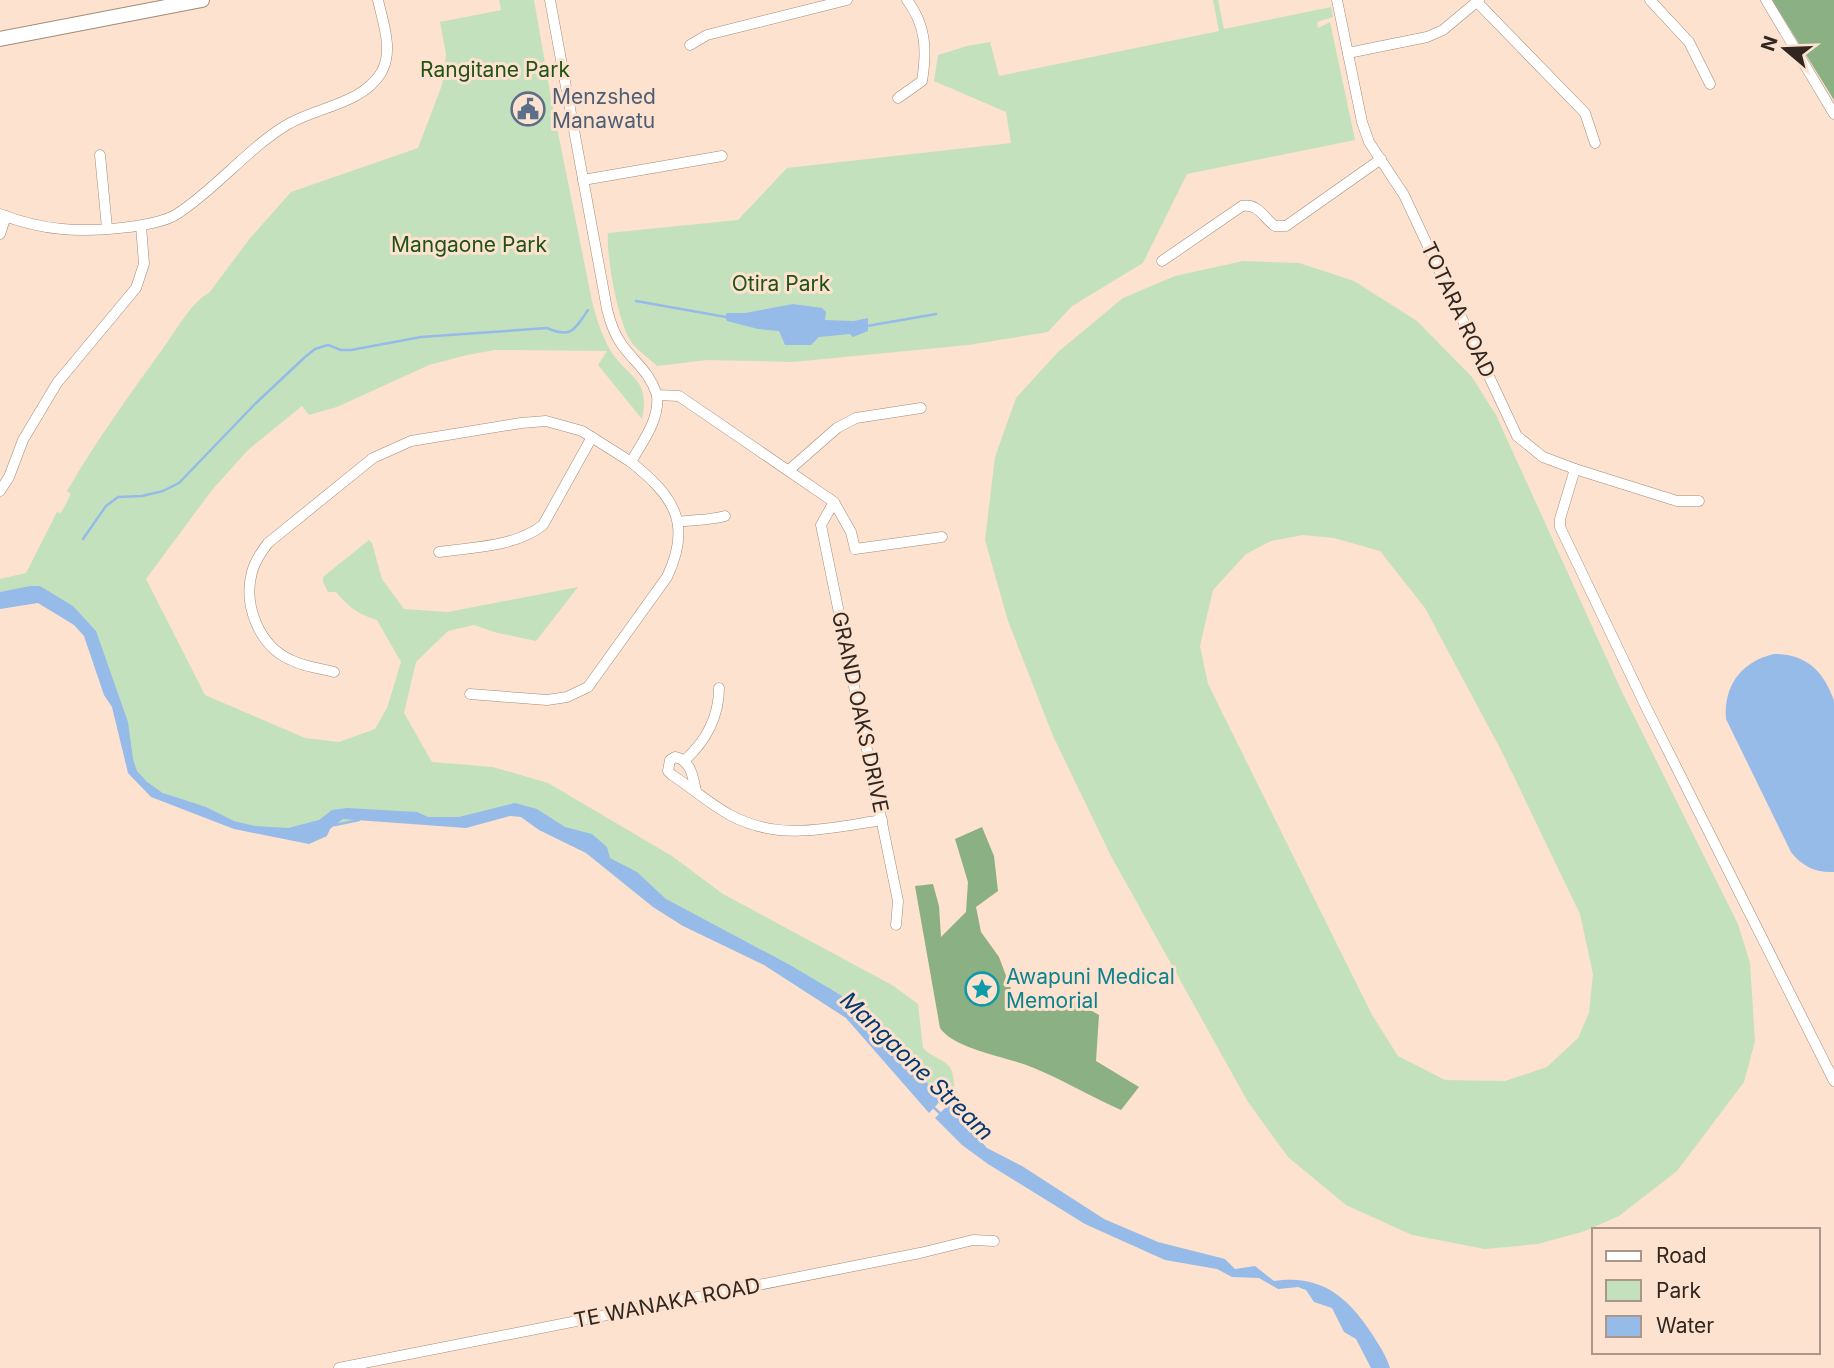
<svg xmlns="http://www.w3.org/2000/svg" width="1834" height="1368" font-family="Inter,sans-serif">
  <style>
    .green { fill: #c4e1be; fill-rule: evenodd }
    .forest { fill: #8ab083 }
    .water { fill: #96bbe8 }
    .lines { fill: none; stroke-linecap: round; stroke-linejoin: round }
    .stream { stroke: #96bbe8; stroke-width: 2.5 }
    .street-casing { stroke: #a28b79; stroke-width: 11 }
    .secondary-casing { stroke: #a28b79; stroke-width: 16 }
    .street { stroke: #fff; stroke-width: 10 }
    .secondary { stroke: #fff; stroke-width: 14 }
    .labels { text-anchor: middle; stroke-width: 6; stroke-linejoin: round; paint-order: stroke }
    .park-label { font-size: 21px; fill: #205315; stroke: #fce2cf }
    .service-label { font-size: 21px; fill: #4e5e75; stroke: #fce2cf; text-anchor: start }
    .street-label { font-size: 21px; fill: #312720; stroke: #fce2cf }
    .culture-label { font-size: 21px; fill: #0d838f; stroke: #fce2cf; text-anchor: start }
    .water-label { font-size: 23px; font-style: italic; fill: #05396f; stroke: #fce2cf }
  </style>
  <rect width="100%" height="100%" fill="#fce2cf"/>
  <g class="green">
    <path d="M499,0h35l18,103 40,198c4,16 9,32 17,47 17,30 42,28 33,71l-44,-54 9,-14 -112,-1 -28,5 -38,10 -92,42 -28,8 -7,-9 -54,44 -36,40 -66,89 59,116 100,43 34,4 36,-13 12,-21 14,-46 -24,-42c-19,-6 -29,-13 -41,-28h-8l-5,-10v-5l46,-37 3,3 10,36 22,30 44,3 130,-25 -42,54 -42,-9 -20,-7 -26,6 -32,31 -12,51 28,49 61,5 55,16 124,73 51,38 169,91 26,19 5,44c16,16 31,9 31,38l-20,22 -98,-101 -241,-153 -78,-41 -54,11 -96,-5 -60,11h-56l-49,-17 -70,-37 -20,-74 -20,-61 -17,-20 -38,-24 -37,7v-25l26,-6 31,-61 4,1 10,-19 -4,-3c29,-50 63,-97 97,-144 11,-15 28,-46 45,-54l42,-56 40,-45 127,-44 24,-63 4,-31 -6,-32 61,-12z"/>
    <path d="M1213,0h5l6,29 107,-22 2,10 -16,5 1,6 12,-6 25,118 -168,34 -44,89 -71,43 -24,26 -80,13 -175,17 -86,-2 -50,6c-8,-8 -21,-16 -27,-26 -12,-20 -24,-84 -22,-107l130,-13 49,-52 224,-25 -5,-31 -72,-31 4,-26 29,-9 23,-4 9,34 220,-45z"/>
    <path d="M1243,261l56,2 55,18 63,40 55,56 24,38 126,277 116,232 12,39 5,78 -11,41 -67,89 -58,45 -34,15 -47,13 -53,5 -73,-14 -66,-30 -58,-48 -40,-55 -137,-246 -58,-120 -45,-115 -23,-81 10,-83 21,-59 42,-46 65,-54 52,-22zM1303,535l31,3 46,13 45,57 77,144 78,162 13,60 -4,39 -11,25 -31,29 -42,14 -60,-1 -47,-24 -26,-41 -164,-331 -8,-38 13,-56 33,-36 25,-13z"/>
  </g>
  <g class="forest">
    <path d="M1772,0h62v100z"/>
    <path d="M982,827l12,29 4,35 -22,16 5,25 18,25 18,48 26,1 30,-6 26,15 -3,46 43,26 -18,23c-29,-13 -58,-30 -87,-42 -25,-11 -79,-18 -94,-40l-25,-142 18,-2 6,22 2,31 25,-25 2,-30 -13,-43z"/>
  </g>
  <g class="water">
    <path d="M793,304l29,4 4,4 -1,8 29,1 14,-3v13l-15,6 -3,-3 -31,3 -8,8h-26l-6,-14 -21,-2 -31,-8 -2,-5 2,-3h18z"/>
    <path d="M30,586h10l33,20 23,25 32,91 5,37 4,12 10,11 16,11 43,14 28,14 21,5 33,2 31,-8 13,-10 15,-2 70,4 11,5h31l56,-14 22,6 28,18 27,7 15,13 3,11 27,14 29,27 124,66 64,38 88,96 -13,14 -83,-95 -82,-53 -81,-39 -30,-19 -67,-54 -47,-23 -18,-13 -11,-1 -44,12 -123,-9 -13,10 -3,7 -18,8 -75,-15 -83,-32 -23,-24 -16,-66 -8,-12 -20,-59 -10,-11 -36,-22 -38,6v-17z"/>
    <path d="M1774,654c33,0 50,18 60,47v171c-19,1 -32,-6 -43,-20l-65,-133c-3,-33 16,-58 48,-65z"/>
    <path d="M948,1105l39,43 35,18 82,53 54,23 67,17 10,10 20,-3 19,15c47,-7 74,16 98,53 7,11 14,21 18,34h-19l-15,-29 -12,-7 -12,-24 -18,-6 -8,-12 -8,-3 -20,2 -19,-11 -27,-1 -15,-8 -52,-9 -80,-36 -97,-60 -26,-19 -27,-27z"/>
  </g>
  <g class="lines">
    <g class="stream">
      <path d="M636,301l90,16"/>
      <path d="M867,326l69,-12"/>
      <path d="M83,539l23,-33 12,-9 24,-1 21,-5 16,-8 76,-79 50,-47 10,-8 13,-4 13,5h10l70,-13 126,-9c24,11 28,1 41,-18"/>
      <path d="M335,825l24,-5"/>
      <path d="M932,1106l11,10"/>
    </g>
    <defs>
      <g id="street">
        <path d="M550,0l57,309c3,13 7,25 15,36 14,19 27,26 35,50l22,1 155,106 17,30 4,17 87,-12"/>
        <path d="M1337,0l25,122 7,20 35,53 113,241 26,21 32,12 102,32h22"/>
        <path d="M1650,0l39,42 21,42"/>
        <path d="M1766,0l68,114"/>
        <path d="M1477,2l108,111 10,30"/>
        <path d="M690,45l17,-10 140,-35"/>
        <path d="M1348,53l79,-16 16,-7 36,-30"/>
        <path d="M898,98l24,-17c5,-31 4,-56 -15,-81"/>
        <path d="M100,155l7,73"/>
        <path d="M583,180l139,-24"/>
        <path d="M0,214c20,8 41,13 62,15 27,3 93,-1 115,-15 39,-25 69,-64 108,-88 30,-19 76,-21 96,-53 13,-22 2,-50 -3,-73"/>
        <path d="M0,234l6,-18"/>
        <path d="M1162,261l80,-55c17,-3 21,12 33,20h11l95,-67"/>
        <path d="M1575,469l-15,50v8l86,180 188,374"/>
        <path d="M789,470l48,-42 19,-10 65,-10"/>
        <path d="M0,491l9,-14 14,-37 34,-57 79,-95 8,-24 -3,-38"/>
        <path d="M834,502l-13,23 77,376 -2,24"/>
        <path d="M679,522c17,-3 28,-1 46,-6"/>
        <path d="M439,552c35,-5 76,-5 104,-27l49,-88"/>
        <path d="M334,672c-14,-4 -30,-5 -43,-12 -32,-14 -48,-55 -39,-88 3,-11 9,-20 16,-29l105,-85 38,-17 110,-18 25,-2 36,10 49,31"/>
        <path d="M470,694l77,6 20,-3 21,-10 79,-110c26,-54 6,-81 -36,-115 11,-20 29,-42 26,-67"/>
        <path d="M685,760c21,-19 34,-44 34,-72"/>
        <path d="M696,791c-3,-14 -5,-31 -21,-34l-5,3 -2,11 4,4c20,13 38,29 58,40 50,27 100,13 152,5"/>
        <path d="M339,1368l581,-115 53,-13 21,1"/>
      </g>
      <path id="secondary" d="M0,39l202,-39"/>
    </defs>
    <use href="#street" class="street-casing"/>
    <use href="#secondary" class="secondary-casing"/>
    <use href="#street" class="street"/>
    <use href="#secondary" class="secondary"/>
  </g>
  <defs>
    <symbol id="civic-ring" viewBox="-11 -11 22 22"><circle r="9.5" fill="#fce2cf" stroke="#5c6f8a" stroke-width="1.5"/><path d="M-.6-6.5H3V-4.5H.6V-3L4-1V1h2V6H-6V1h2V-1L-.6-3ZM-1.2 2.5V6h2.4V2.5Z" fill="#5c6f8a"/></symbol>
    <symbol id="sight-ring" viewBox="-11 -11 22 22"><circle r="9.5" fill="#fce2cf" stroke="#0f9aa8" stroke-width="1.5"/><path d="M0-6L1.8-2.2L6-1.7L2.9 1.2L3.7 5.4L0 3.3L-3.7 5.4L-2.9 1.2L-6-1.7L-1.8-2.2Z" fill="#0f9aa8"/></symbol>
  </defs>
  <g fill-rule="evenodd">
    <use href="#civic-ring" x="509" y="90" width="38" height="38"/>
    <use href="#sight-ring" x="963" y="970" width="38" height="38"/>
  </g>
  <g class="labels">
    <g class="park-label">
      <text x="495" y="77">Rangitane Park</text>
      <text x="469" y="252">Mangaone Park</text>
      <text x="781" y="291">Otira Park</text>
    </g>
    <g class="service-label">
      <text x="552" y="104">Menzshed<tspan x="552" dy="24">Manawatu</tspan></text>
    </g>
    <g class="street-label">
      <text transform="translate(1458 310) rotate(65)" y="7">TOTARA ROAD</text>
      <text transform="translate(860 712) rotate(78)" y="7">GRAND OAKS DRIVE</text>
      <text transform="translate(667 1303) rotate(-11)" y="7">TE WANAKA ROAD</text>
    </g>
    <g class="culture-label">
      <text x="1006" y="984">Awapuni Medical<tspan x="1006" dy="24">Memorial</tspan></text>
    </g>
    <g class="water-label">
      <text transform="translate(917 1066) rotate(44)" y="8">Mangaone Stream</text>
    </g>
  </g>
  <rect x="1592" y="1228" width="228" height="126" fill="#fce2cf" stroke="#ab9789" stroke-width="2"/>
  <rect x="1606" y="1251" width="35" height="10" fill="#ffffff" stroke="#ab9789" stroke-width="2"/>
  <text x="1656" y="1263" font-size="21" fill="#312720">Road</text>
  <rect x="1606" y="1280" width="35" height="21" fill="#c4e1be" stroke="#ab9789" stroke-width="2"/>
  <text x="1656" y="1298" font-size="21" fill="#312720">Park</text>
  <rect x="1606" y="1316" width="35" height="21" fill="#96bbe8" stroke="#ab9789" stroke-width="2"/>
  <text x="1656" y="1333" font-size="21" fill="#312720">Water</text>
  <g transform="translate(1785 49) rotate(289)" stroke="#fce2cf" stroke-width="5" paint-order="stroke">
  <path d="M0-5L12 26L0 18L-12 26Z" fill="#312720"/>
  <text y="-10" font-size="19" font-weight="bold" text-anchor="middle" fill="#312720">N</text>
  </g>
</svg>
